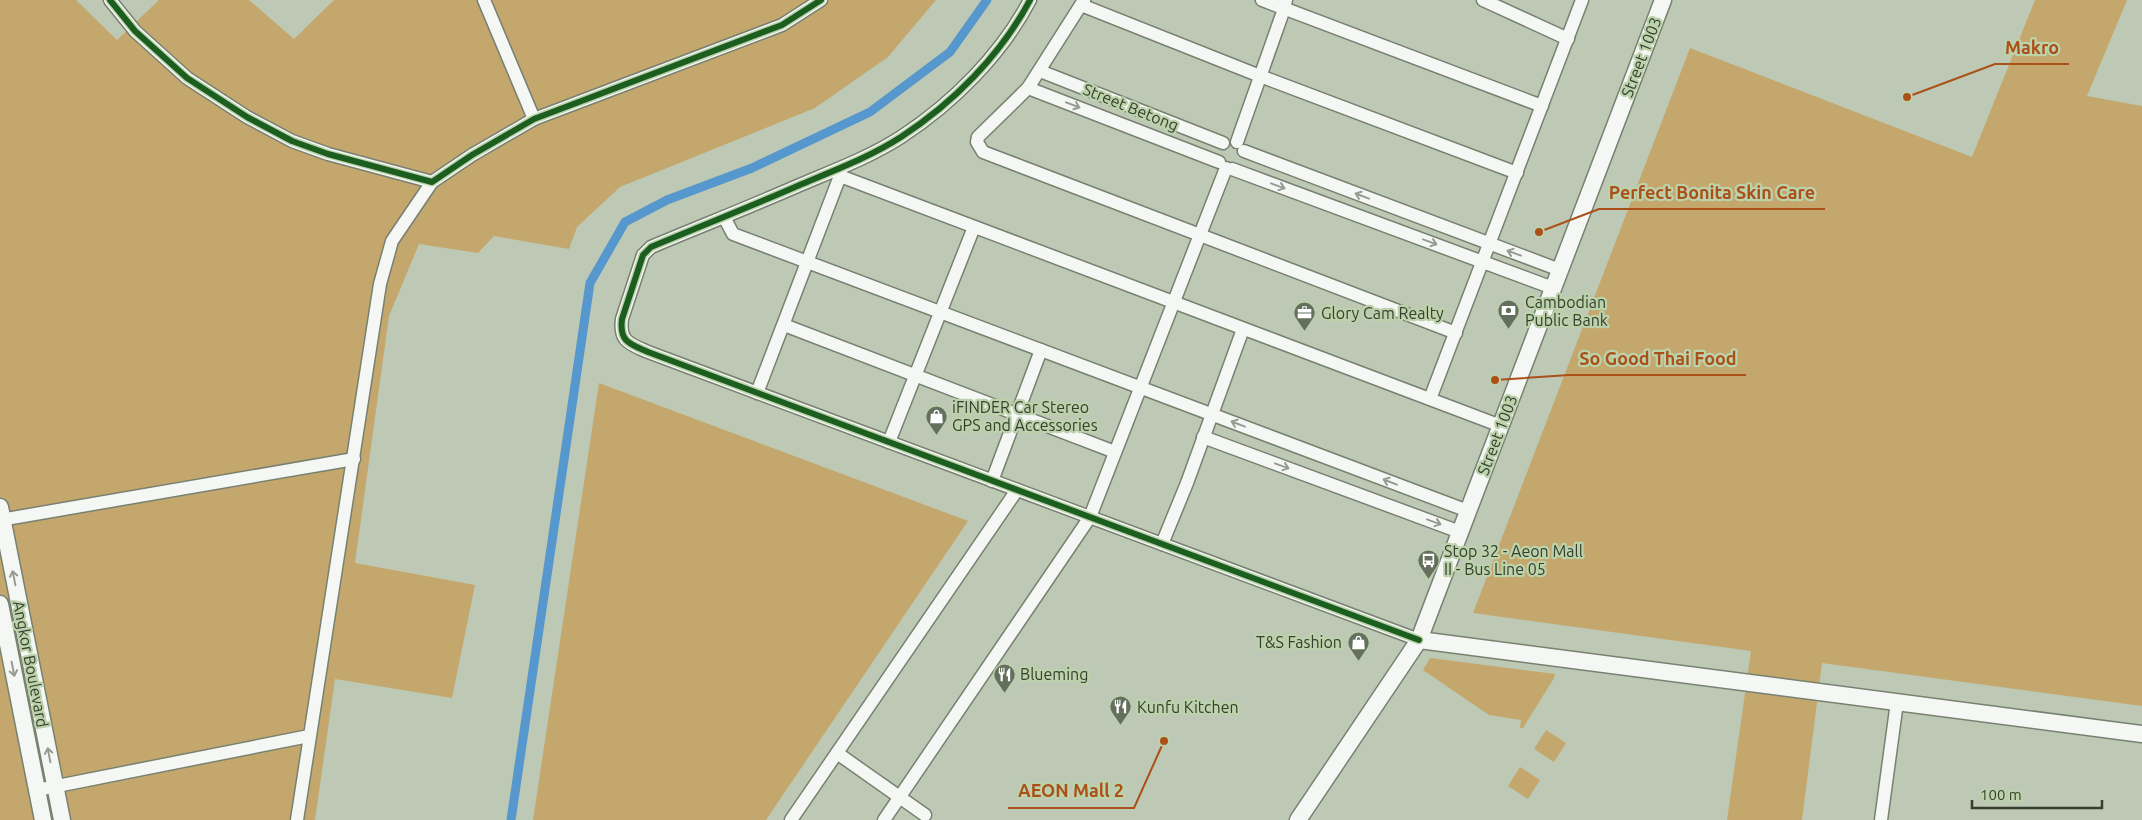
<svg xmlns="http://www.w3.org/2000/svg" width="2142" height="820" font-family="Ubuntu,sans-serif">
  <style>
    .green { fill: #c4a76c }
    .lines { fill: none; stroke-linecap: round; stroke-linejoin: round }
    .canal { stroke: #5697cd; stroke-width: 9 }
    .minor-casing { stroke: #788171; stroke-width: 15 }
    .major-casing { stroke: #788171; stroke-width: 19 }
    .minor { stroke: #f5f7f4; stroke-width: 12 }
    .major { stroke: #f5f7f4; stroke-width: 16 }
    .cycleway-casing { stroke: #bcd2ab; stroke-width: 9 }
    .cycleway { stroke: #1b5e20; stroke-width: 6 }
    .oneway { stroke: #969b92 }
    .labels { text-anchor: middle; stroke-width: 4.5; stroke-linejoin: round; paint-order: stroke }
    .street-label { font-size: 16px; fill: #363f2f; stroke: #bcd2ab }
    .poi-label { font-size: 16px; fill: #363f2f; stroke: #bcd2ab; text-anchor: start }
    .leader { fill: none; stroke: #aa5018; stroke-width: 2 }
    .callout-dot { fill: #aa5018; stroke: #bcd2ab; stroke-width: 2 }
    .callout-label { font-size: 18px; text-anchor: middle; font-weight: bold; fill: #aa5018; stroke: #bcd2ab; stroke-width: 4.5; stroke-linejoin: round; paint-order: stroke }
  </style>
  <rect width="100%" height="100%" fill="#bdc9b4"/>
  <g class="green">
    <path d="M0,0h76l41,40 42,-40h90l45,39 40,-39h602l-48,57 -73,51 -195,79 -43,40 -8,22 -75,-13 -16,17 -59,-9 -30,72 -34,247 120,22 -23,113 -117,-19 -20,141h-315z"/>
    <path d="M2035,0h92l-40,96 55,10v600l-320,-43 -20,157h-75l24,-169 -278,-38 217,-565 282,109z"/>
    <path d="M599,383l369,138 -202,299h-233z"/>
    <path d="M1430,658l125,16 -1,4 -31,50h-3l1,-8 -32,-5 -66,-45z"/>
    <path d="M1546,730l20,13 -12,19 -20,-13z"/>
    <path d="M1520,767l20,13 -12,19 -20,-13z"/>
  </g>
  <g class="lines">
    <path class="canal" d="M511,820l79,-537 35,-61 42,-22 85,-32 118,-56 80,-60 37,-52"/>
    <defs>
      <g id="minor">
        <path d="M110,0l25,31 52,47 60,39 45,24 36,13 104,28 40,-27 62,-36 248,-94 39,-25"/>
        <path d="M484,0l50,119"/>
        <path d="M1030,0c-29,55 -77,103 -129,137 -31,20 -66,33 -99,47 -50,22 -101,42 -151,63l-8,8 -21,64c-3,23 8,25 26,33l771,288"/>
        <path d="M1084,0l-56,88 -50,49 -1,5 6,10 473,181"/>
        <path d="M1262,0l280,106"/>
        <path d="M1483,0l85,39"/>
        <path d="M1081,5l179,71 257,97"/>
        <path d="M1040,71l183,72"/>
        <path d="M1028,88l191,74"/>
        <path d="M1237,142l47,-133 2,-9"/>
        <path d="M1244,151l316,119"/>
        <path d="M1232,169l321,119"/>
        <path d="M836,170l4,6 661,250"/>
        <path d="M724,217l9,17 735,277"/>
        <path d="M784,325l331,127"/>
        <path d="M757,393l83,-217"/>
        <path d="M1430,399l152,-399"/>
        <path d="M1203,437l257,95"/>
        <path d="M889,442l85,-215"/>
        <path d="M992,481l49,-131"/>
        <path d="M0,520l354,-61"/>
        <path d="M1162,544l25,-61 56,-154"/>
        <path d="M837,753l88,62"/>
        <path d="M37,790l272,-54"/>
        <path d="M297,820l83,-536 12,-43 40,-59"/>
        <path d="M791,820l226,-330"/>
        <path d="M884,820l206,-303 136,-349"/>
        <path d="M1881,820l16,-118"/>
      </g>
      <g id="major">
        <path d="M0,507l62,313"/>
        <path d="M0,604l43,216"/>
        <path d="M1419,640l723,94"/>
        <path d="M1298,820l121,-180 244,-640"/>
      </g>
    </defs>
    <use href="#minor" class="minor-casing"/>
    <use href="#major" class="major-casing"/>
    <use href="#minor" class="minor"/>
    <use href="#major" class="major"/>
    <defs>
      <g id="cycleway">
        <path d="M110,0l25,31 52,47 60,39 45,24 36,13 104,28 40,-27 62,-36 248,-94 39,-25"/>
        <path d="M1030,0c-29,55 -77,103 -129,137 -31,20 -66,33 -99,47 -50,22 -101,42 -151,63l-8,8 -21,64c-3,23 8,25 26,33l771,288"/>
      </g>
    </defs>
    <use href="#cycleway" class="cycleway-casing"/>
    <use href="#cycleway" class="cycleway"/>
  </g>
  <defs><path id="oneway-shaft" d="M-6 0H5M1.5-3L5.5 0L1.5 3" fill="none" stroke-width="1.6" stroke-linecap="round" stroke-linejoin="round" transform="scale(1.25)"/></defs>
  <g class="oneway">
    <use href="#oneway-shaft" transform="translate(1073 105) rotate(21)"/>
    <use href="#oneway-shaft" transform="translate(1278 186) rotate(20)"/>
    <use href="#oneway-shaft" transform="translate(1362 196) rotate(-159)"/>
    <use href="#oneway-shaft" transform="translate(1430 242) rotate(20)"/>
    <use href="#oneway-shaft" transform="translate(1514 253) rotate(-160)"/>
    <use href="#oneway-shaft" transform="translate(1238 424) rotate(-159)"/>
    <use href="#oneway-shaft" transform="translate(1282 466) rotate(20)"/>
    <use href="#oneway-shaft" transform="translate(1390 482) rotate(-159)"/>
    <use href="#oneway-shaft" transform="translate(1434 522) rotate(20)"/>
    <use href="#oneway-shaft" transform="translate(14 578) rotate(-101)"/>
    <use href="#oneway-shaft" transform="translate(13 669) rotate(79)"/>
    <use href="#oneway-shaft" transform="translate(49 755) rotate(-101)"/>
  </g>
  <defs>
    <symbol id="bank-pin" viewBox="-11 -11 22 30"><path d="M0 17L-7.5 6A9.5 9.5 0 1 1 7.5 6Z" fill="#656f5e" stroke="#bcd2ab"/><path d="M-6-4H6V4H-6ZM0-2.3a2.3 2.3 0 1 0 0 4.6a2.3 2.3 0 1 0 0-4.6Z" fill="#fff"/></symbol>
    <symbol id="office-pin" viewBox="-11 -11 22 30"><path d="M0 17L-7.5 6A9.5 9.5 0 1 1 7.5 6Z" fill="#656f5e" stroke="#bcd2ab"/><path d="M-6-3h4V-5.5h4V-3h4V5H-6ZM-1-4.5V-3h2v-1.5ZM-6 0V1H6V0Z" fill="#fff"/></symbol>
    <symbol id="shop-pin" viewBox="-11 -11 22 30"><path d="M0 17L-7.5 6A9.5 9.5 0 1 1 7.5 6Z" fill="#656f5e" stroke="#bcd2ab"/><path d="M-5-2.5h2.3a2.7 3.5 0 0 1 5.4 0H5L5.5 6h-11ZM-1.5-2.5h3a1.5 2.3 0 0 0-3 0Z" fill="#fff"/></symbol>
    <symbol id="bus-pin" viewBox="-11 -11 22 30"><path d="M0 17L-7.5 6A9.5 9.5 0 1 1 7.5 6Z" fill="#656f5e" stroke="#bcd2ab"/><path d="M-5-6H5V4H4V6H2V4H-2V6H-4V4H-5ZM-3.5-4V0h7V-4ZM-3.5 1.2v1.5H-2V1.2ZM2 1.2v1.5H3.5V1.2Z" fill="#fff"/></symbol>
    <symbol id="restaurant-pin" viewBox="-11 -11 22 30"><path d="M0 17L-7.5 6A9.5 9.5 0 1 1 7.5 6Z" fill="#656f5e" stroke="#bcd2ab"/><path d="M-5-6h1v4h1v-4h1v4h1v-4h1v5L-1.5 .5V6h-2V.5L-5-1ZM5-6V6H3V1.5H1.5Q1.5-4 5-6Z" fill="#fff"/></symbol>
  </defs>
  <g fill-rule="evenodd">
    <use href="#bank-pin" x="1496" y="298" width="25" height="34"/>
    <use href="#office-pin" x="1292" y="300" width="25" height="34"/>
    <use href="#shop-pin" x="924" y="404" width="25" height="34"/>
    <use href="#bus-pin" x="1416" y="548" width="25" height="34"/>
    <use href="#shop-pin" x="1346" y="630" width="25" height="34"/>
    <use href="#restaurant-pin" x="992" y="662" width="25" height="34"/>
    <use href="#restaurant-pin" x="1108" y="694" width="25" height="34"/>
  </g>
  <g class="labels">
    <g class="street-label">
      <text transform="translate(1641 57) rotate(-69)" y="6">Street 1003</text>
      <text transform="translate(1131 107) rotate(22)" y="6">Street Betong</text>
      <text transform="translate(1497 435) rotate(-69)" y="6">Street 1003</text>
      <text transform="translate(31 664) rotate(79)" y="6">Angkor Boulevard</text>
    </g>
    <g class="poi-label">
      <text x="1525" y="308">Cambodian<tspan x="1525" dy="18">Public Bank</tspan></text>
      <text x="1321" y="319">Glory Cam Realty</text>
      <text x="952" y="413">iFINDER Car Stereo<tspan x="952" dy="18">GPS and Accessories</tspan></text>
      <text x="1444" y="557">Stop 32 - Aeon Mall<tspan x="1444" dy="18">II - Bus Line 05</tspan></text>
      <text x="1342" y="648" text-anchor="end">T&amp;S Fashion</text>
      <text x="1020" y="680">Blueming</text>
      <text x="1137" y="713">Kunfu Kitchen</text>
    </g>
  </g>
  <path class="leader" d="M1907 97L1995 64H2069M1539 232L1599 209H1825M1495 380L1569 375H1746M1164 741L1134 808H1008"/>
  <g class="callout-dot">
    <circle cx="1907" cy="97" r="5"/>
    <circle cx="1539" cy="232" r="5"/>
    <circle cx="1495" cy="380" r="5"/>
    <circle cx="1164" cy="741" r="5"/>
  </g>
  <g class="callout-label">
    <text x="2032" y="54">Makro</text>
    <text x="1712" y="199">Perfect Bonita Skin Care</text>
    <text x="1658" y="365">So Good Thai Food</text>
    <text x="1071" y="797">AEON Mall 2</text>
  </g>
  <path d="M1972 800v8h130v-8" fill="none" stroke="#363f2f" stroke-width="2.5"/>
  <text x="1980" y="800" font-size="15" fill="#363f2f" stroke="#bcd2ab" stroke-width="4" paint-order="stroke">100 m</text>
</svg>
